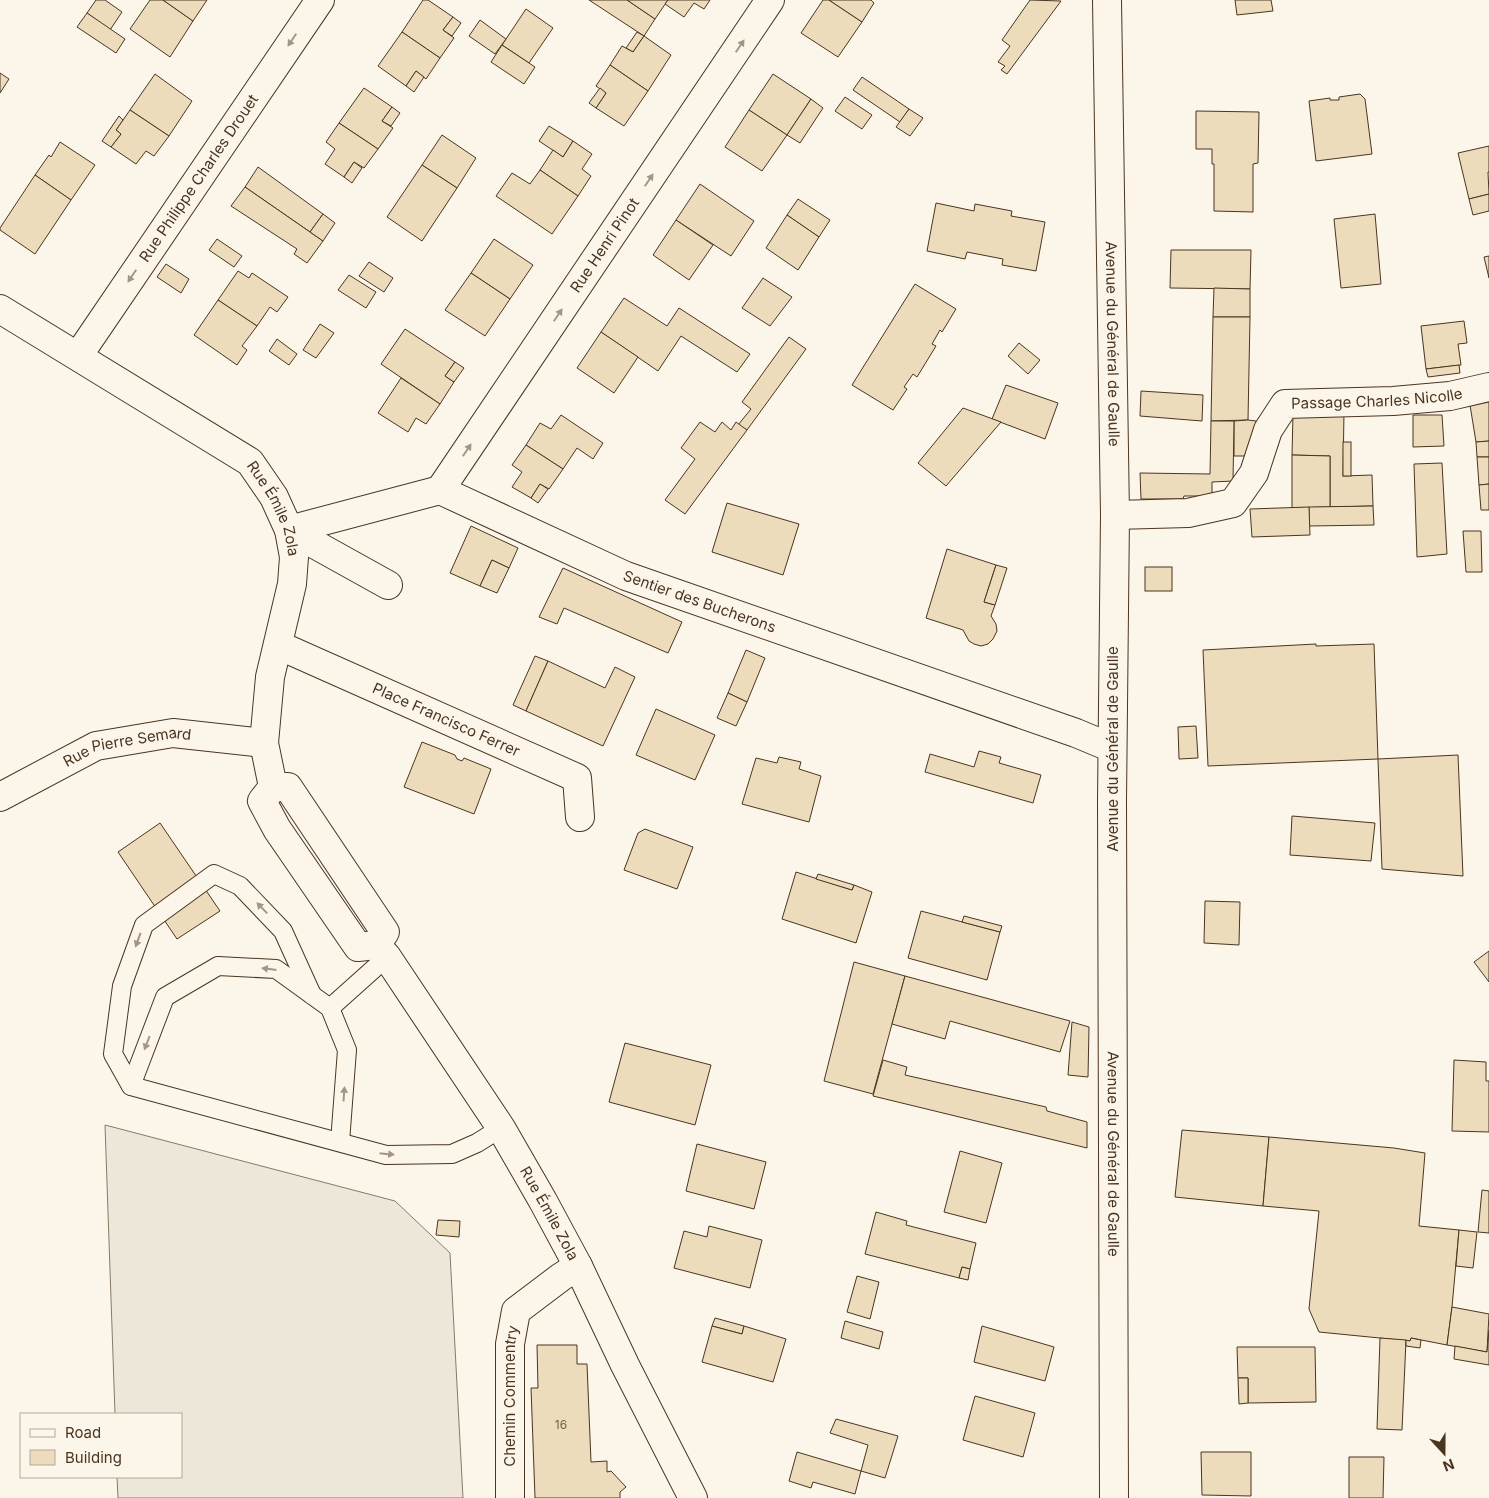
<svg xmlns="http://www.w3.org/2000/svg" width="1489" height="1498" font-family="Inter,sans-serif">
  <style>
    .parking { fill: #ede7d9; stroke: #887966 }
    .building { fill: #ecdcbc; stroke: #4a3520 }
    .lines { fill: none; stroke-linecap: round; stroke-linejoin: round }
    .service-casing { stroke: #4a3520; stroke-width: 20 }
    .minor-casing { stroke: #4a3520; stroke-width: 30 }
    .secondary-casing { stroke: #4a3520; stroke-width: 30 }
    .service { stroke: #fbf6e9; stroke-width: 18 }
    .minor { stroke: #fbf6e9; stroke-width: 28 }
    .secondary { stroke: #fbf6e9; stroke-width: 28 }
    .oneway { fill: #a29684 }
    .labels { text-anchor: middle; stroke-width: 4; stroke-linejoin: round; paint-order: stroke }
    .number-label { font-size: 12px; fill: #725f47 }
    .street-label { font-size: 15px; fill: #4a3520; stroke: #fbf6e9 }
  </style>
  <rect width="100%" height="100%" fill="#fbf6e9"/>
  <path class="parking" d="M105,1125l290,76 55,52 13,245h-345l-1,-21h64v-63h-66z"/>
  <g class="building">
    <path d="M96,0h9l17,12 -12,18 -23,-17z"/>
    <path d="M150,0h13l30,21 -23,36 -40,-28z"/>
    <path d="M163,0h44l-14,21z"/>
    <path d="M423,0h5l25,17 -10,13 11,8 -14,20 -38,-26z"/>
    <path d="M589,0h38l28,19 -11,17z"/>
    <path d="M627,0h41l-13,19z"/>
    <path d="M668,0h42l-6,9 -10,-6 -10,14 -19,-13z"/>
    <path d="M823,0h6l33,22 -24,35 -37,-24z"/>
    <path d="M829,0h42l3,3 -12,19z"/>
    <path d="M1030,0l31,1 -54,73 -6,-4 4,-4 -7,-4 12,-16 -8,-6z"/>
    <path d="M1235,0h36l2,11 -36,4z"/>
    <path d="M526,9l27,19 -24,35 -27,-18z"/>
    <path d="M87,13l38,26 -9,14 -39,-26z"/>
    <path d="M453,17l8,6 -9,13 -9,-6z"/>
    <path d="M480,20l26,19 -11,15 -26,-18z"/>
    <path d="M402,32l38,26 -14,21 -10,-8 -10,15 -28,-20z"/>
    <path d="M637,32l7,4 -11,16 -7,-4z"/>
    <path d="M644,36l27,19 -23,36 -38,-26 12,-19 11,6z"/>
    <path d="M502,45l33,22 -11,17 -33,-22z"/>
    <path d="M610,65l38,26 -24,35 -28,-18 10,-15 -10,-7z"/>
    <path d="M416,71l8,6 -10,15 -8,-6z"/>
    <path d="M0,73l9,6 -9,14z"/>
    <path d="M155,74l37,27 -23,35 -39,-26z"/>
    <path d="M773,74l38,25 -24,36 -38,-25z"/>
    <path d="M862,77l47,32 -9,13 -47,-32z"/>
    <path d="M364,88l28,19 -10,14 11,7 -15,21 -39,-26z"/>
    <path d="M600,88l6,5 -10,15 -7,-5z"/>
    <path d="M1360,94l5,5 7,55 -56,7 -7,-60 21,-3v2h9v-3z"/>
    <path d="M845,97l27,18 -10,14 -27,-18z"/>
    <path d="M811,99l12,9 -23,35 -13,-8z"/>
    <path d="M392,107l8,6 -9,13 -9,-5z"/>
    <path d="M909,109l14,9 -13,18 -14,-9z"/>
    <path d="M130,110l39,26 -15,20 -8,-5 -10,13 -25,-17 10,-13 -5,-4z"/>
    <path d="M749,110l38,25 -25,36 -37,-24z"/>
    <path d="M1196,111l63,1 -1,51 -5,1v48l-39,-1v-47h-2v-15h-16z"/>
    <path d="M119,116l4,4 -7,10 5,4 -10,13 -9,-6z"/>
    <path d="M339,123l39,26 -14,19 -10,-6 -10,15 -19,-13 10,-15 -9,-7z"/>
    <path d="M549,126l24,15 -10,16 -24,-16z"/>
    <path d="M442,135l34,23 -19,30 -35,-23z"/>
    <path d="M573,141l19,13 -10,15 9,7 -13,20 -38,-26 13,-20 10,7z"/>
    <path d="M60,142l35,23 -24,35 -36,-25 14,-20 2,2z"/>
    <path d="M1489,146v26h-1l1,22 -20,5 -11,-46z"/>
    <path d="M354,162l8,6 -10,15 -8,-6z"/>
    <path d="M422,165l35,23 -35,53 -35,-24z"/>
    <path d="M258,167l65,47 -13,18 -65,-45z"/>
    <path d="M540,170l38,26 -26,38 -56,-38 16,-23 18,11z"/>
    <path d="M35,175l36,25 -36,54 -35,-24v-2z"/>
    <path d="M700,184l54,37 -23,35 -55,-36z"/>
    <path d="M245,187l78,54 -16,22 -13,-9 3,-5 -66,-43z"/>
    <path d="M1489,194v17l-16,4 -4,-16z"/>
    <path d="M798,199l32,21 -11,17 -32,-22z"/>
    <path d="M936,203l38,8 1,-7 37,7 -1,5 34,6 -9,49 -34,-6 1,-6 -36,-7 -2,7 -38,-8z"/>
    <path d="M323,214l12,9 -12,18 -13,-9z"/>
    <path d="M1375,214l6,70 -40,4 -7,-69z"/>
    <path d="M787,215l32,22 -21,33 -32,-22z"/>
    <path d="M676,220l37,25 -24,35 -36,-25z"/>
    <path d="M217,239l25,17 -8,11 -25,-17z"/>
    <path d="M494,239l39,26 -23,34 -39,-26z"/>
    <path d="M1171,250h80l-1,39 -80,-1z"/>
    <path d="M1489,256v22l-5,-21z"/>
    <path d="M369,262l24,16 -9,14 -25,-16z"/>
    <path d="M166,264l23,15 -8,14 -24,-16z"/>
    <path d="M238,271l11,7 3,-5 36,24 -11,15 -7,-5 -13,19 -39,-26z"/>
    <path d="M471,273l39,26 -25,37 -40,-26z"/>
    <path d="M349,275l27,17 -10,16 -28,-18z"/>
    <path d="M763,278l29,19 -22,29 -28,-18z"/>
    <path d="M915,284l41,25 -14,23 -2,-2 -8,14 4,2 -19,31 -4,-3 -9,13 3,2 -14,21 -41,-25z"/>
    <path d="M1214,288l36,1v28h-37z"/>
    <path d="M624,298l43,28 12,-18 71,46 -13,18 -56,-36 -23,35 -57,-39z"/>
    <path d="M218,300l39,26 -15,20 5,4 -10,15 -43,-30z"/>
    <path d="M1213,317h37l-2,103 -37,1z"/>
    <path d="M1464,321l3,22 -9,1 3,21 -35,4 -5,-43z"/>
    <path d="M320,324l14,9 -18,25 -13,-8z"/>
    <path d="M405,329l50,33 -10,14 9,6 -14,22 -59,-40z"/>
    <path d="M601,332l37,25 -24,36 -37,-25z"/>
    <path d="M789,337l17,12 -59,81 -9,-5 13,-16 -9,-7z"/>
    <path d="M277,339l20,15 -8,11 -20,-14z"/>
    <path d="M1019,343l21,17 -12,14 -20,-18z"/>
    <path d="M455,362l9,6 -10,14 -9,-6z"/>
    <path d="M1459,365l1,8 -32,4 -2,-8z"/>
    <path d="M401,378l39,26 -14,20 -10,-6 -8,14 -30,-19z"/>
    <path d="M1006,385l52,18 -13,36 -53,-20z"/>
    <path d="M1141,391l62,4 -1,26 -62,-5z"/>
    <path d="M1489,396v45l-13,1 -7,-43z"/>
    <path d="M963,408l38,14 -55,64 -28,-23z"/>
    <path d="M1344,411l-1,65 29,-1 1,31 -43,1v-51l-38,-1 1,-41z"/>
    <path d="M561,415l42,28 -10,16 -16,-11 -14,21 -37,-24 14,-22 11,6z"/>
    <path d="M1413,415h29l2,31 -31,1z"/>
    <path d="M1248,420l8,1v12l-8,23h-14v-35z"/>
    <path d="M1211,421h23l-1,60 -21,1v14h-28l-1,3h-42l-1,-26 70,1z"/>
    <path d="M700,422l15,10 7,-10 9,8 5,-8 11,8 -62,84 -20,-14 30,-41 -14,-11z"/>
    <path d="M1489,441v16h-12l-1,-15z"/>
    <rect x="1343" y="442" width="8" height="34"/>
    <path d="M526,445l37,24 -14,20 -9,-5 -9,14 -19,-11 10,-15 -10,-7z"/>
    <path d="M1292,455l38,1v51l-38,1z"/>
    <path d="M1477,457h12v27l-10,1z"/>
    <path d="M1442,463l5,91 -30,3 -3,-93z"/>
    <path d="M540,484l8,5 -10,14 -7,-5z"/>
    <path d="M1489,484v26h-8l-2,-25z"/>
    <path d="M727,503l72,21 -16,51 -71,-23z"/>
    <path d="M1373,506l1,19 -65,1v-19z"/>
    <path d="M1309,507l1,28 -58,2 -2,-28z"/>
    <path d="M471,526l47,22 -9,20 -17,-8 -12,26 -30,-13z"/>
    <path d="M1463,531h18l1,41h-16z"/>
    <path d="M947,549l49,16 -12,37 11,3 -4,11 5,8 1,7 -4,8 -5,5 -7,2 -7,-2 -5,-3 -6,-11 -37,-12z"/>
    <path d="M492,560l17,8 -12,25 -17,-7z"/>
    <path d="M996,565l11,3 -12,37 -11,-3z"/>
    <rect x="1145" y="567" width="27" height="24"/>
    <path d="M563,568l119,54 -14,31 -104,-45 -7,16 -18,-7z"/>
    <path d="M1316,644v2l58,-2 4,115 -170,7 -5,-116z"/>
    <path d="M746,650l19,8 -18,44 -19,-9z"/>
    <path d="M535,656l13,5 -22,50 -13,-6z"/>
    <path d="M548,661l57,27 10,-21 20,10 -32,69 -77,-35z"/>
    <path d="M728,693l19,9 -11,24 -19,-8z"/>
    <path d="M656,709l59,26 -20,45 -59,-25z"/>
    <path d="M1196,726l2,32 -19,1 -1,-32z"/>
    <path d="M422,742l33,13 2,4 5,2 2,-3 27,11 -17,45 -70,-27z"/>
    <path d="M979,751l22,6 -2,6 42,12 -8,28 -108,-31 5,-18 44,13z"/>
    <path d="M1458,755l5,121 -81,-7 -4,-110z"/>
    <path d="M779,757l22,5 -2,7 22,7 -12,46 -67,-18 14,-46 21,5z"/>
    <path d="M1292,816l83,7 -4,38 -81,-6z"/>
    <path d="M160,823l60,88 -43,28 -59,-87z"/>
    <path d="M645,829l48,18 -16,42 -53,-19 14,-37z"/>
    <path d="M796,872l56,18 2,-5 18,7 -16,51 -74,-24z"/>
    <path d="M818,874l36,11 -2,5 -36,-11z"/>
    <path d="M1205,901l35,1 -1,43 -35,-2z"/>
    <path d="M921,911l79,21 -13,48 -79,-22z"/>
    <path d="M964,916l38,10 -2,6 -38,-10z"/>
    <path d="M1489,951v31l-15,-20z"/>
    <path d="M854,962l51,14 -32,118 -49,-13z"/>
    <path d="M905,976l165,45 -10,31 -110,-31 -5,18 -53,-15z"/>
    <path d="M1072,1022l17,5 -1,50 -20,-2z"/>
    <path d="M625,1043l86,22 -16,60 -86,-23z"/>
    <path d="M883,1060l24,7 -2,8 141,32 1,4 40,11v26l-214,-52z"/>
    <path d="M1454,1060l32,2v19h3v51l-37,-1z"/>
    <path d="M1182,1130l87,7 -6,69 -88,-9z"/>
    <path d="M1269,1137l125,11 31,5 -6,73 40,4 -7,77 -5,38 -36,-7 -1,3 -91,-9 -10,-23 10,-98 -56,-5z"/>
    <path d="M697,1144l69,18 -12,47 -68,-18z"/>
    <path d="M960,1151l42,12 -16,60 -42,-11z"/>
    <path d="M1482,1190l7,1v42l-11,-1z"/>
    <path d="M876,1212l31,9 -1,4 70,18 -6,26 -8,-2 -3,11 -94,-24z"/>
    <path d="M438,1220l22,1 -1,16 -23,-2z"/>
    <path d="M709,1226l53,14 -12,48 -76,-20 10,-37 23,6z"/>
    <path d="M1459,1230l18,2 -4,36 -17,-2z"/>
    <path d="M962,1267l8,2 -2,11 -9,-2z"/>
    <path d="M857,1276l22,6 -9,37 -23,-7z"/>
    <path d="M1452,1307l37,7 -2,38 -40,-7z"/>
    <path d="M715,1318l29,8 -2,8 -30,-8z"/>
    <path d="M845,1321l38,11 -4,17 -38,-11z"/>
    <path d="M712,1326l30,8 2,-8 42,13 -13,43 -71,-20z"/>
    <path d="M982,1326l72,21 -9,34 -71,-19z"/>
    <path d="M1489,1330v35l-35,-6 1,-13 32,6z"/>
    <path d="M1380,1338l26,2 -4,90 -25,-1z"/>
    <path d="M1411,1338l10,2 -1,8 -14,-2v-6l4,1z"/>
    <path d="M537,1345h40v19h10l4,98 16,-1v11l4,-1 15,16 -6,5v6h-85l-4,-110h7z"/>
    <path d="M1237,1347h78l1,55 -68,1v-25h-10z"/>
    <path d="M1238,1378h10v25l-9,1z"/>
    <path d="M975,1396l60,17 -12,44 -60,-17z"/>
    <path d="M836,1419l62,17 -13,42 -24,-7 7,-26 -38,-12z"/>
    <path d="M797,1452l64,19 -6,23 -42,-12 -2,6 -22,-7z"/>
    <path d="M1201,1452h50v44l-49,-1z"/>
    <path d="M1349,1457h35l-1,41h-34z"/>
  </g>
  <g class="lines">
    <defs>
      <g id="service">
        <path d="M312,995l-29,-64 -43,-45 -26,-12 -70,51 -22,61 -9,68 18,32 255,69 66,-1 25,-11 24,-15"/>
        <path d="M330,1008l57,-51"/>
        <path d="M131,1086l34,-89 53,-31 58,3 54,39 17,42 -7,92"/>
      </g>
      <g id="minor">
        <path id="s1" d="M78,356l242,-356"/>
        <path id="s2" d="M440,490l330,-490"/>
        <path id="s3" d="M1115,515l73,-2 45,-10 21,-30 14,-43 17,-26 108,-3 57,-5 39,-9"/>
        <path id="s4" d="M289,530l151,-40 186,86 450,157 36,15"/>
        <path d="M289,530l99,55"/>
        <path id="s5" d="M278,645l299,133 3,39"/>
        <path id="s6" d="M0,797l96,-51 77,-13 91,10"/>
        <path id="s7" d="M510,1498v-154l6,-33 45,-34 17,-11"/>
      </g>
      <g id="secondary">
        <path id="s8" d="M1107,0l8,515 -3,286 2,697"/>
        <path id="s9" d="M0,309l250,153 24,35 15,33 5,27 -2,27 -22,93 -6,66 9,44"/>
        <path d="M273,787h15l97,145 -9,13 -18,2 -81,-118 -15,-28z"/>
        <path id="s10" d="M376,945l11,12 114,171 42,73 35,65 47,99 68,133"/>
      </g>
    </defs>
    <use href="#service" class="service-casing"/>
    <use href="#minor" class="minor-casing"/>
    <use href="#secondary" class="secondary-casing"/>
    <use href="#service" class="service"/>
    <use href="#minor" class="minor"/>
    <use href="#secondary" class="secondary"/>
  </g>
  <defs><path id="oneway-solid" d="M-6-.8H1V-3.2L6.5 0L1 3.2V.8H-6Z" transform="scale(1.25)"/></defs>
  <g class="oneway">
    <use href="#oneway-solid" transform="translate(292 40) rotate(124)"/>
    <use href="#oneway-solid" transform="translate(740 46) rotate(-56)"/>
    <use href="#oneway-solid" transform="translate(649 180) rotate(-56)"/>
    <use href="#oneway-solid" transform="translate(132 276) rotate(124)"/>
    <use href="#oneway-solid" transform="translate(558 315) rotate(-56)"/>
    <use href="#oneway-solid" transform="translate(467 450) rotate(-56)"/>
    <use href="#oneway-solid" transform="translate(262 908) rotate(-134)"/>
    <use href="#oneway-solid" transform="translate(138 940) rotate(110)"/>
    <use href="#oneway-solid" transform="translate(269 969) rotate(-173)"/>
    <use href="#oneway-solid" transform="translate(147 1043) rotate(111)"/>
    <use href="#oneway-solid" transform="translate(344 1094) rotate(-86)"/>
    <use href="#oneway-solid" transform="translate(387 1154) rotate(6)"/>
  </g>
  <g class="labels">
    <g class="number-label">
      <text x="561" y="1429">16</text>
    </g>
    <g class="street-label">
      <text dy="5" stroke="none"><textPath href="#s1" startOffset="215">Rue Philippe Charles Drouet</textPath></text>
      <text dy="5" stroke="none"><textPath href="#s2" startOffset="295">Rue Henri Pinot</textPath></text>
      <text dy="5" stroke="none"><textPath href="#s8" startOffset="344">Avenue du Général de Gaulle</textPath></text>
      <text dy="5" stroke="none"><textPath href="#s3" startOffset="324">Passage Charles Nicolle</textPath></text>
      <text dy="5" stroke="none"><textPath href="#s9" startOffset="346">Rue Émile Zola</textPath></text>
      <text dy="5" stroke="none"><textPath href="#s4" startOffset="439">Sentier des Bucherons</textPath></text>
      <text dy="5" stroke="none"><textPath href="#s5" startOffset="184">Place Francisco Ferrer</textPath></text>
      <text transform="translate(1113 749) rotate(-90)" y="5">Avenue du Général de Gaulle</text>
      <text dy="5" stroke="none"><textPath href="#s6" startOffset="139">Rue Pierre Semard</textPath></text>
      <text dy="5" stroke="none"><textPath href="#s8" startOffset="1154">Avenue du Général de Gaulle</textPath></text>
      <text dy="5" stroke="none"><textPath href="#s10" startOffset="320">Rue Émile Zola</textPath></text>
      <text dy="5" stroke="none"><textPath href="#s7" startOffset="102">Chemin Commentry</textPath></text>
    </g>
  </g>
  <rect x="20" y="1413" width="162" height="65" fill="#fbf6e9" stroke="#b4a999"/>
  <rect x="30" y="1429" width="25" height="8" fill="#fbf6e9" stroke="#b4a999"/>
  <text x="65" y="1438" font-size="15" fill="#4a3520">Road</text>
  <rect x="30" y="1450" width="25" height="15" fill="#ecdcbc" stroke="#b4a999"/>
  <text x="65" y="1463" font-size="15" fill="#4a3520">Building</text>
  <g transform="translate(1444 1453) rotate(159)" stroke="#fbf6e9" stroke-width="4" paint-order="stroke">
  <path d="M0-4L9 19L0 12L-9 19Z" fill="#4a3520"/>
  <text y="-8" font-size="14" font-weight="bold" text-anchor="middle" fill="#4a3520">N</text>
  </g>
</svg>
